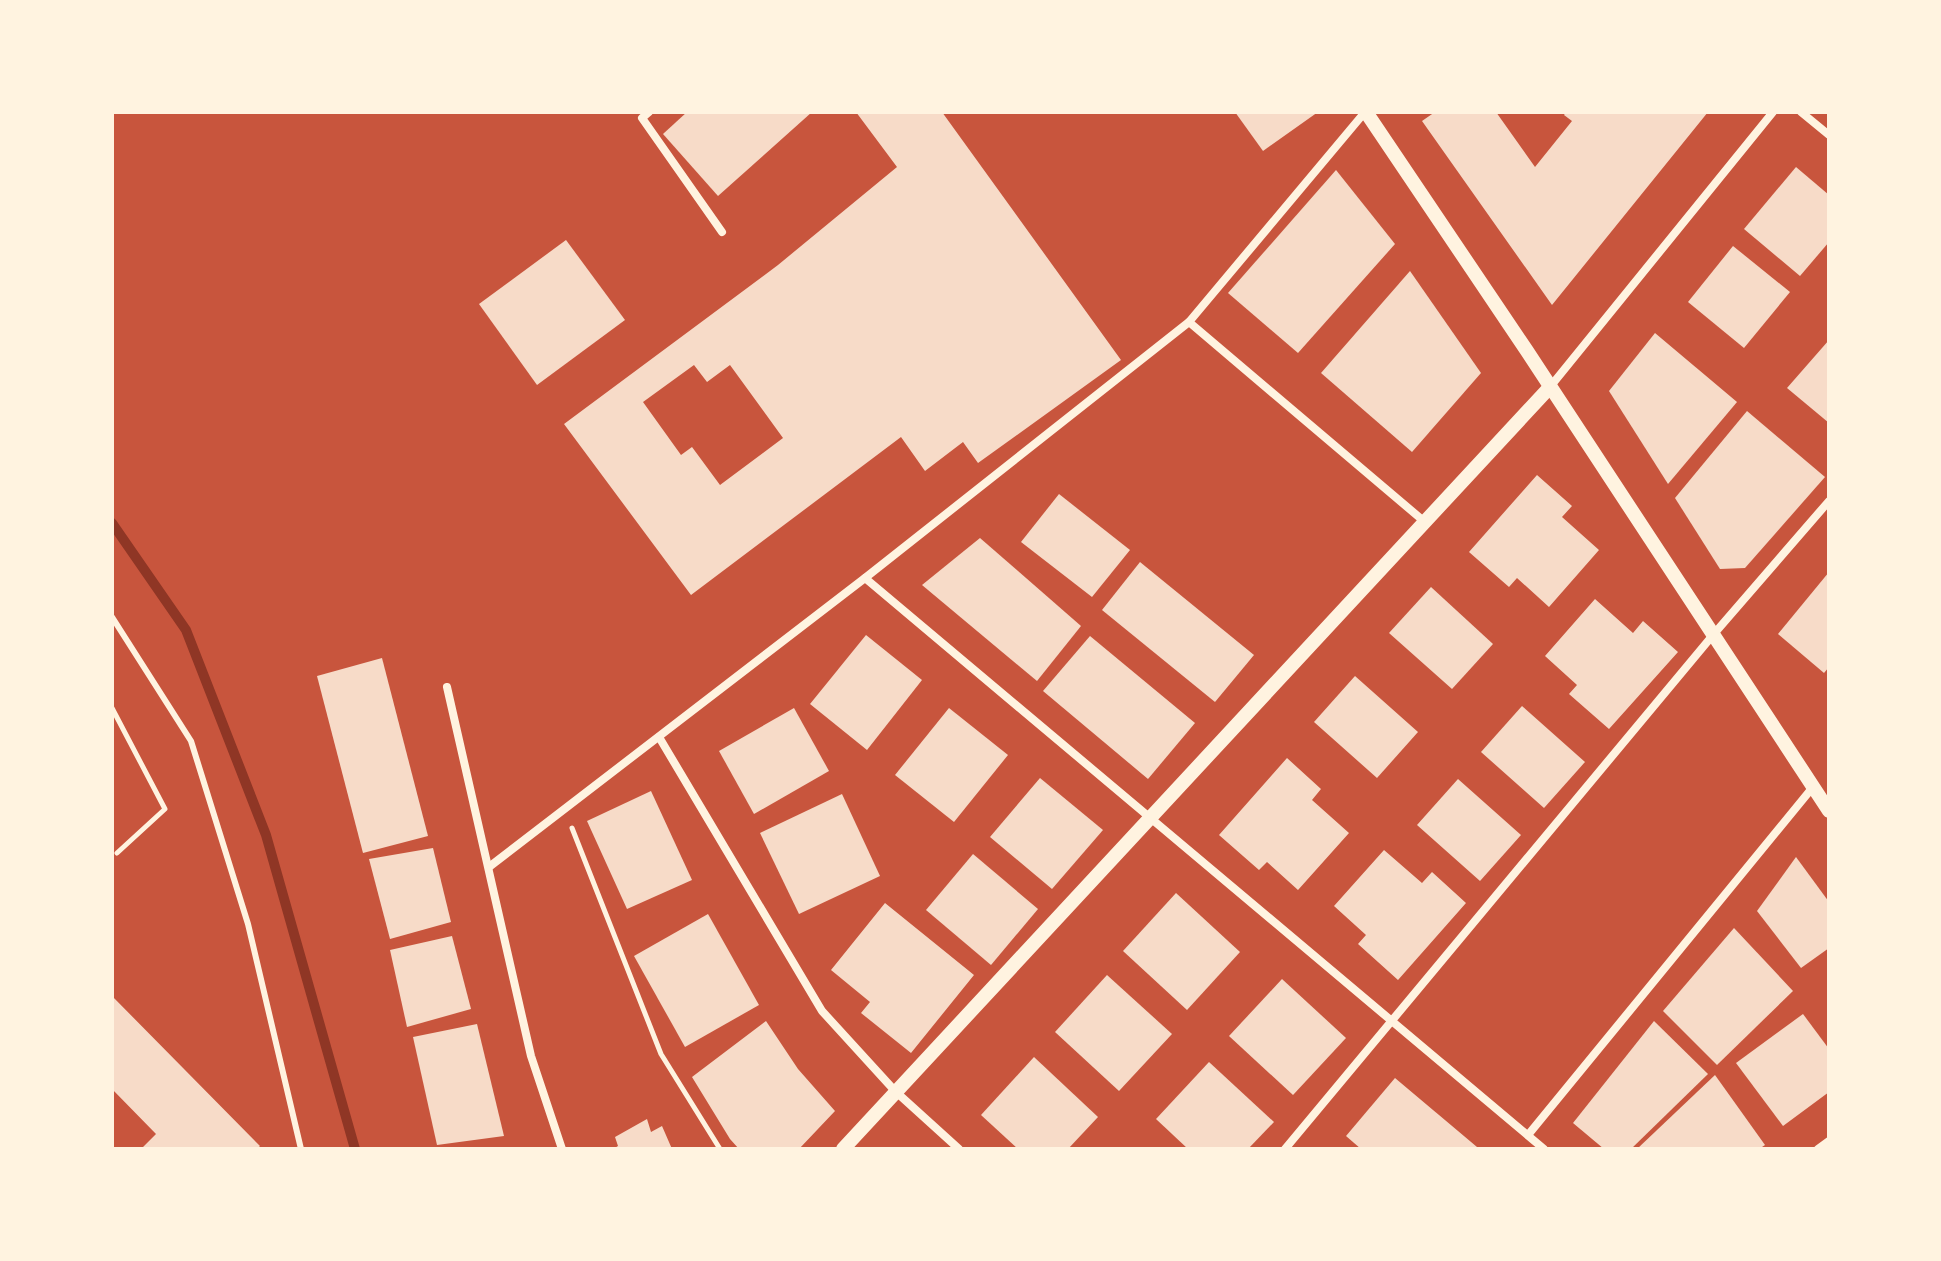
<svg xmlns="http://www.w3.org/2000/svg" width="1941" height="1261" font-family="'Open Sans',sans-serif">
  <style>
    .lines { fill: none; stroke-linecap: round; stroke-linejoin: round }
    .stream { stroke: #8f3625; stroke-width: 10 }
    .building { fill: #f7dbc8; fill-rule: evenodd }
    .path { stroke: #fff3e0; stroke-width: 5 }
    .service { stroke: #fff3e0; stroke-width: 6 }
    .minor { stroke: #fff3e0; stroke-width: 8 }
    .tertiary { stroke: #fff3e0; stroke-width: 14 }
  </style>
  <rect width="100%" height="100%" fill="#c8553d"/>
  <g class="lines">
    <path class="stream" d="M112,523l74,107 80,205 89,314"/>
  </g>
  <g class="building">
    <path d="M687,112h125l-94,84 -55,-62z"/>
    <path d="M856,112h86l179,248 -143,103 -15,-21 -38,29 -24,-34 -210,158 -127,-171 214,-159 119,-98zM694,365l13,17 23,-17 53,73 -63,47 -28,-38 -11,8 -38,-53z"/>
    <path d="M1235,112h83l-55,39z"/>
    <path d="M1435,112h61l39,55 37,-46 -8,-6 2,-3h142l-156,193 -130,-184z"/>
    <path d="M1796,167l33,28v47l-29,34 -56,-47z"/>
    <path d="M1336,170l59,74 -97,109 -70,-60z"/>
    <path d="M566,240l59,80 -88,65 -58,-81z"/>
    <path d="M1733,246l57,46 -46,56 -56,-46z"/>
    <path d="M1410,271l71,102 -69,79 -91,-79z"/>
    <path d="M1655,333l82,69 -69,82 -59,-93z"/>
    <path d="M1829,340v83l-42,-35z"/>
    <path d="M1747,411l78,66 -80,91 -25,1 -45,-71z"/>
    <path d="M1537,475l35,31 -10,11 37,33 -50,57 -32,-29 -8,9 -40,-35z"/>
    <path d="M1059,494l71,56 -38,47 -71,-55z"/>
    <path d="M980,538l101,88 -44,55 -115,-96z"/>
    <path d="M1140,562l114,93 -39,47 -113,-92z"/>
    <path d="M1829,572v95l-5,6 -46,-39z"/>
    <path d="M1431,587l62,57 -41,45 -63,-56z"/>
    <path d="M1595,599l38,34 10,-12 35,31 -69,77 -40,-35 8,-9 -32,-29z"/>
    <path d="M866,635l56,45 -55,70 -57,-46z"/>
    <path d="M1090,636l105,87 -47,56 -105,-88z"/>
    <path d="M382,658l46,178 -65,17 -46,-177z"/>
    <path d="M1355,676l63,56 -41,46 -63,-56z"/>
    <path d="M1522,706l63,56 -41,46 -63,-56z"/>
    <path d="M794,708l35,63 -75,43 -35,-63z"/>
    <path d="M949,708l59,47 -54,67 -59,-47z"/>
    <path d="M1287,758l34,31 -9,11 37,33 -51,57 -31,-28 -8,8 -40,-35z"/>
    <path d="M1040,778l63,52 -51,59 -62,-52z"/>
    <path d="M1458,779l63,56 -41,46 -63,-56z"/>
    <path d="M651,791l41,89 -65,29 -40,-88z"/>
    <path d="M842,794l38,82 -81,38 -39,-81z"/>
    <path d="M433,848l18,74 -61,17 -21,-80z"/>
    <path d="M1384,850l38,33 10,-11 34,31 -68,77 -40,-36 8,-9 -32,-29z"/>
    <path d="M973,854l65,55 -47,56 -65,-55z"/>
    <path d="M1796,857l33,45v46l-28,20 -44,-57z"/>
    <path d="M1176,893l64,59 -53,58 -64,-59z"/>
    <path d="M885,903l89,72 -63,78 -50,-40 9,-11 -39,-32z"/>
    <path d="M708,914l51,91 -74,42 -51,-91z"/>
    <path d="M1734,928l59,63 -76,74 -54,-54z"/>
    <path d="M452,936l19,73 -64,18 -17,-77z"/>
    <path d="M1107,975l65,59 -53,57 -64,-59z"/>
    <path d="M1282,979l64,59 -53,57 -64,-59z"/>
    <path d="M112,996l148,150 -3,3h-116l15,-15 -44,-45z"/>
    <path d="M1803,1014l26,35v43l-46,34 -47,-63z"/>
    <path d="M766,1021l32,48 37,42 -36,38h-60l-9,-10 -38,-62z"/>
    <path d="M1654,1021l54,53 -77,75h-27l-31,-26z"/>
    <path d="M477,1024l27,112 -67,9 -24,-108z"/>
    <path d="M1034,1057l64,60 -30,32h-50l-37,-34z"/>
    <path d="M1209,1062l65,60 -26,27h-60l-32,-30z"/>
    <path d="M1715,1075l50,70 -6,4h-122z"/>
    <path d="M1395,1078l82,69 -2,2h-114l-15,-13z"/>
    <path d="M647,1119l4,13 11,-6 10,23h-59l5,-3 -3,-9z"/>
  </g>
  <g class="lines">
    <g class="path">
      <path d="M112,708l53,101 -48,44"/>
      <path d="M572,828l89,226 59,95"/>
    </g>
    <path class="service" d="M112,617l79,124 57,183 53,225"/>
    <g class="minor">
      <path d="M649,112l-7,6 80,114"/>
      <path d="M1801,112l28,23"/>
      <path d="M1189,322l237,201"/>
      <path d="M1550,387l223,-275"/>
      <path d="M865,578l679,571"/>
      <path d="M447,687l84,369 31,93"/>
      <path d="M659,737l163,274 73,80 64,58"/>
      <path d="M489,867l376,-289 324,-256 176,-210"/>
      <path d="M1528,1135l285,-348"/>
      <path d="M1285,1149l428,-514 116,-134"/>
      <path d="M1818,1149l11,-8"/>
    </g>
    <g class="tertiary">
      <path d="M1366,112l161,239 302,460"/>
      <path d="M843,1149l707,-762"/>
    </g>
  </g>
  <rect width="1941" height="1261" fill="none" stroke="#fff3e0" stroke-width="228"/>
</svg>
